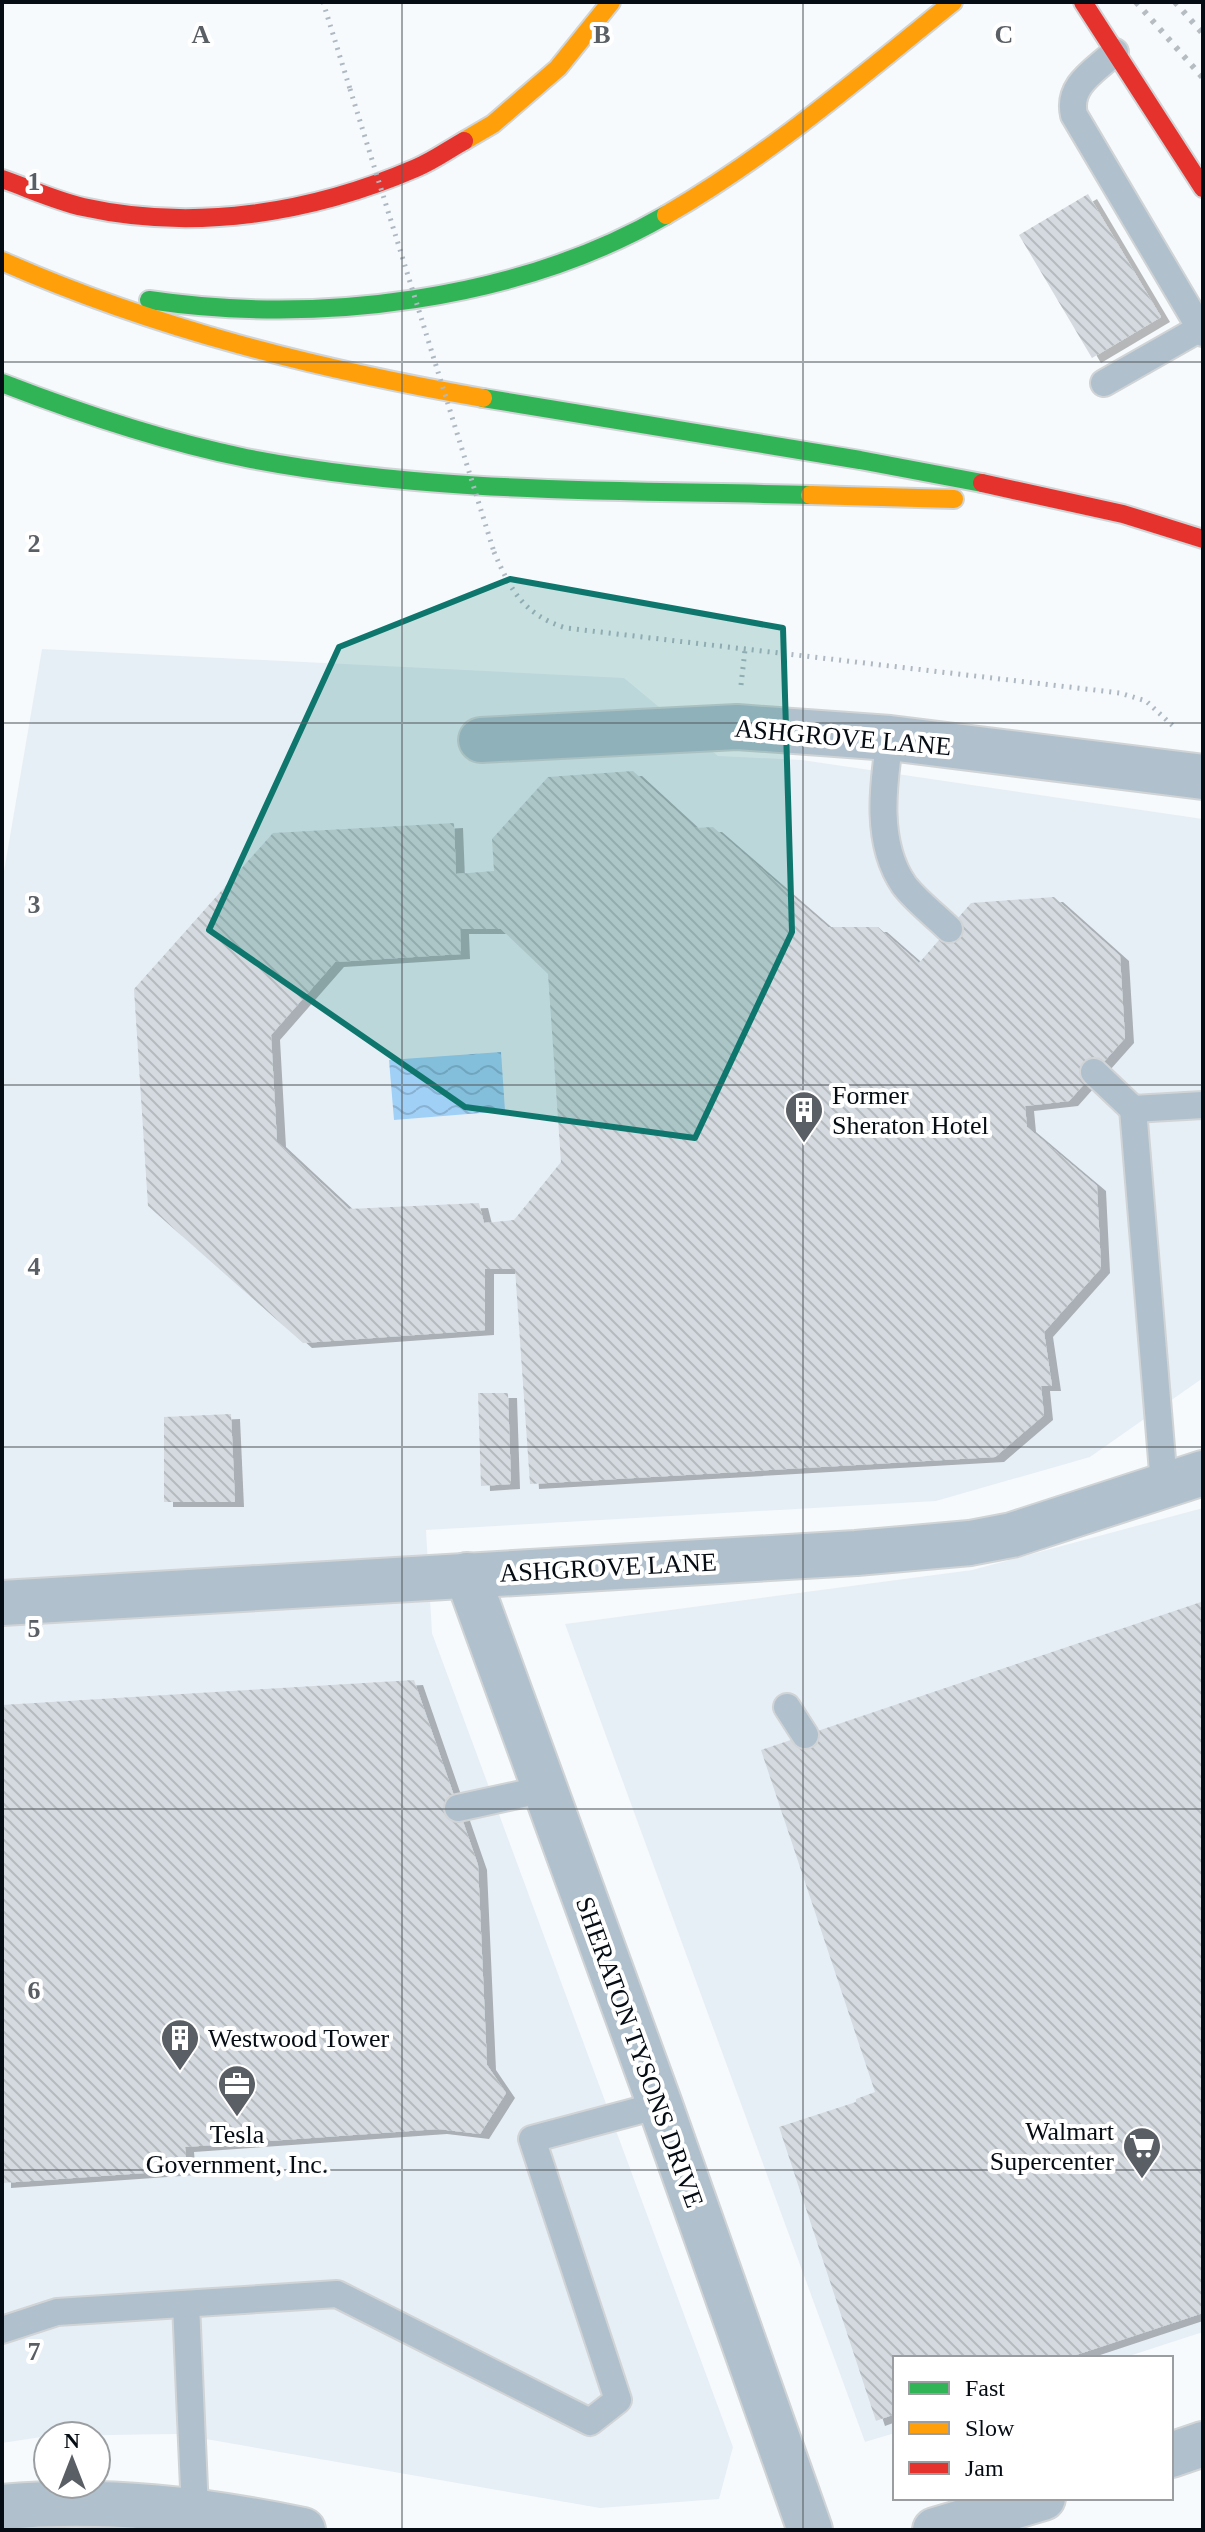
<svg xmlns="http://www.w3.org/2000/svg" width="1205" height="2532" font-family="Georgia,serif">
  <style>
    .built { fill: #e7eff6 }
    .water { fill: url(#water-waves) }
    .building { fill: url(#building-back-hatch); fill-rule: evenodd; filter: url(#shadow) }
    .lines { fill: none; stroke-linecap: round; stroke-linejoin: round }
    .lane-casing { stroke: #d1d4d6; stroke-width: 30 }
    .street-casing { stroke: #d1d4d6; stroke-width: 48 }
    .fast-casing { stroke: #d1d4d6; stroke-width: 22 }
    .slow-casing { stroke: #d1d4d6; stroke-width: 22 }
    .jam-casing { stroke: #d1d4d6; stroke-width: 22 }
    .path { stroke: #afb9c3; stroke-width: 5; stroke-dasharray: 2 6; stroke-linecap: butt }
    .lane { stroke: #b0c0cd; stroke-width: 26 }
    .street { stroke: #b0c0cd; stroke-width: 44 }
    .fast { stroke: #30b455; stroke-width: 18 }
    .slow { stroke: #ff9f0a; stroke-width: 18 }
    .jam { stroke: #e5322d; stroke-width: 18 }
    .rail { stroke: #b5bdc3; stroke-width: 6; stroke-dasharray: 4 8; stroke-linecap: butt }
    .path-bridge { stroke: #afb9c3; stroke-width: 5; stroke-dasharray: 2 6; stroke-linecap: butt }
    .marked { fill: #0f766e; fill-opacity: 0.2; stroke: #0f766e; stroke-width: 6; stroke-linejoin: round }
    .grid { fill: none; stroke: #5a5f65; stroke-width: 2; stroke-opacity: 0.55 }
    .labels { text-anchor: middle; stroke-width: 8; stroke-linejoin: round; paint-order: stroke }
    .street-label { font-size: 26px; fill: #050c13; stroke: #fff }
    .poi-label { font-size: 26px; fill: #050c13; stroke: #fff; text-anchor: start }
    .grid-label { font-size: 26px; text-anchor: middle; font-weight: bold; fill: #5a5f65; stroke: #fff; stroke-width: 8; stroke-linejoin: round; paint-order: stroke }
  </style>
  <defs>
    <pattern id="water-waves" width="16" height="10" patternUnits="userSpaceOnUse" patternTransform="scale(2)"><rect width="16" height="10" fill="#a1d0f6"/><path d="M0 5q4-4 8 0t8 0" fill="none" stroke="#89b1d2"/></pattern>
    <pattern id="building-back-hatch" width="6" height="6" patternUnits="userSpaceOnUse" patternTransform="scale(2)"><rect width="6" height="6" fill="#d4dadf"/><path d="M-1 5l2 2M0 0l6 6M5-1l2 2" fill="none" stroke="#b4babe"/></pattern>
    <filter id="shadow"><feDropShadow dx="9" dy="5" stdDeviation="0" flood-color="#0004"/></filter>
  </defs>
  <rect width="100%" height="100%" fill="#f7fafc"/>
  <g class="built">
    <path d="M42,649l582,29 94,78 84,4 401,59v559l-113,79 -154,44 -510,29 6,103 301,814 -14,52 -119,9 -423,-74 -129,2 -46,7v-1560z"/>
    <path d="M1203,1508v824l-80,26h-228v75l-30,9 -300,-818 407,-54z"/>
  </g>
  <path class="water" d="M501,1052l4,59 -111,9 -5,-60z"/>
  <g class="building">
    <path d="M1088,194l73,123 -69,41 -73,-123z"/>
    <path d="M633,771l62,57 18,-1 115,100h50l41,36 52,-60 83,-6 66,59 5,82 -56,63 -44,5 2,21 70,59 4,82 -57,64 8,54h-11l3,29 -49,42 -465,27 -15,-215h-30v61l-182,13 -155,-137 -14,-217 139,-156 181,-10 2,51 38,-3 -2,-32 56,-62zM460,929h41l47,45 13,188 -47,58 -30,3 -5,-20 -130,6 -72,-67 -6,-107 64,-73 126,-8z"/>
    <path d="M478,1393h30l3,91 -30,2z"/>
    <path d="M231,1414l4,88h-71v-85z"/>
    <path d="M1201,1602l2,6v705l-136,45h-172v56l-19,7 -97,-294 77,-25v-3l19,-7 -114,-342z"/>
    <path d="M414,1680l64,185 9,200 19,28 -26,41 -42,-5 -253,18 2,23 -185,13v-478z"/>
  </g>
  <g class="lines">
    <defs>
      <g id="lane">
        <path d="M1115,52c-20,19 -48,33 -41,63l129,218"/>
        <path d="M1104,383l95,-54"/>
        <path d="M890,738c-7,47 -15,105 14,147 12,16 31,30 45,44"/>
        <path d="M1094,1072l39,37"/>
        <path d="M1164,1484l-31,-375 70,-4"/>
        <path d="M787,1707l18,28"/>
        <path d="M458,1808l87,-19"/>
        <path d="M186,2304l9,207"/>
        <path d="M2,2330l55,-18 280,-18 253,128 28,-22 -86,-261 128,-34"/>
      </g>
      <g id="street">
        <path d="M481,740l256,-13 153,11 313,39"/>
        <path d="M467,1575l193,530 150,425"/>
        <path d="M2,1603l854,-50 114,-10 42,-8 191,-62"/>
        <path d="M1171,2455l32,-11"/>
        <path d="M2,2507c103,-9 200,2 301,23"/>
        <path d="M935,2530l108,-32"/>
      </g>
      <g id="fast">
        <path d="M149,300c169,25 368,1 517,-85"/>
        <path d="M2,383c80,31 160,58 244,75 184,36 378,32 564,37"/>
        <path d="M483,398l377,62 122,23"/>
      </g>
      <g id="slow">
        <path d="M464,141l29,-17 65,-56 53,-66"/>
        <path d="M666,215c104,-60 194,-138 287,-213"/>
        <path d="M2,261c154,68 315,108 481,137"/>
        <path d="M810,495l144,4"/>
      </g>
      <g id="jam">
        <path d="M1083,2l120,186"/>
        <path d="M2,179c26,9 54,22 81,28 112,25 229,6 333,-39 17,-7 32,-18 48,-27"/>
        <path d="M982,483l141,31 80,25"/>
      </g>
    </defs>
    <use href="#lane" class="lane-casing"/>
    <use href="#street" class="street-casing"/>
    <use href="#fast" class="fast-casing"/>
    <use href="#slow" class="slow-casing"/>
    <use href="#jam" class="jam-casing"/>
    <g class="path">
      <path d="M323,2l27,87"/>
      <path d="M494,552c17,39 30,63 72,76l554,65 26,8 27,25"/>
      <path d="M741,685l4,-35"/>
    </g>
    <use href="#lane" class="lane"/>
    <use href="#street" class="street"/>
    <use href="#fast" class="fast"/>
    <use href="#slow" class="slow"/>
    <use href="#jam" class="jam"/>
    <g class="rail">
      <path d="M1136,2l67,76"/>
      <path d="M1175,2l28,32"/>
    </g>
    <path class="path-bridge" d="M350,89l144,463"/>
  </g>
  <path class="marked" d="M510,579l273,49 9,304 -97,206 -230,-31 -256,-177 130,-283z"/>
  <path class="grid" d="M402,2v2528M803,2v2528M2,362h1201M2,723h1201M2,1085h1201M2,1447h1201M2,1809h1201M2,2170h1201"/>
  <defs>
    <symbol id="building-pin" viewBox="-11 -11 22 30"><path d="M0 17L-7.5 6A9.5 9.5 0 1 1 7.5 6Z" fill="#5a5f65" stroke="#fff"/><path d="M-4-6H4V6H1V3H-1V6H-4ZM-2.5-4.3h1.7v1.8h-1.7ZM.8-4.3h1.7v1.8H.8ZM-2.5-1h1.7V.8h-1.7ZM.8-1h1.7V.8H.8Z" fill="#fff"/></symbol>
    <symbol id="office-pin" viewBox="-11 -11 22 30"><path d="M0 17L-7.5 6A9.5 9.5 0 1 1 7.5 6Z" fill="#5a5f65" stroke="#fff"/><path d="M-6-3h4V-5.5h4V-3h4V5H-6ZM-1-4.5V-3h2v-1.5ZM-6 0V1H6V0Z" fill="#fff"/></symbol>
    <symbol id="supermarket-pin" viewBox="-11 -11 22 30"><path d="M0 17L-7.5 6A9.5 9.5 0 1 1 7.5 6Z" fill="#5a5f65" stroke="#fff"/><path d="M-6-5.5h2.5l.6 2H6L4.5 2H-2.5L-4.4-4H-6ZM-1.5 3.2a1.3 1.3 0 1 0 .1 0ZM3 3.2a1.3 1.3 0 1 0 .1 0Z" fill="#fff"/></symbol>
  </defs>
  <g fill-rule="evenodd">
    <use href="#building-pin" x="782" y="1088" width="44" height="60"/>
    <use href="#building-pin" x="158" y="2016" width="44" height="60"/>
    <use href="#office-pin" x="215" y="2062" width="44" height="60"/>
    <use href="#supermarket-pin" x="1120" y="2124" width="44" height="60"/>
  </g>
  <g class="labels">
    <g class="street-label">
      <text transform="translate(843 737) rotate(5)" y="9">ASHGROVE LANE</text>
      <text transform="translate(608 1567) rotate(-3)" y="9">ASHGROVE LANE</text>
      <text transform="translate(640 2052) rotate(70)" y="9">SHERATON TYSONS DRIVE</text>
    </g>
    <g class="poi-label">
      <text x="832" y="1104">Former<tspan x="832" dy="30">Sheraton Hotel</tspan></text>
      <text x="208" y="2047">Westwood Tower</text>
      <text x="1114" y="2140" text-anchor="end">Walmart<tspan x="1114" dy="30">Supercenter</tspan></text>
      <text x="237" y="2143" text-anchor="middle">Tesla<tspan x="237" dy="30">Government, Inc.</tspan></text>
    </g>
  </g>
  <g class="grid-label">
    <text x="201" y="43">A</text>
    <text x="602" y="43">B</text>
    <text x="1004" y="43">C</text>
    <text x="34" y="190">1</text>
    <text x="34" y="552">2</text>
    <text x="34" y="913">3</text>
    <text x="34" y="1275">4</text>
    <text x="34" y="1637">5</text>
    <text x="34" y="1999">6</text>
    <text x="34" y="2360">7</text>
  </g>
  <rect width="1205" height="2532" fill="none" stroke="#050c13" stroke-width="8"/>
  <rect x="893" y="2356" width="280" height="144" fill="#ffffff" stroke="#9b9ea1" stroke-width="2"/>
  <rect x="909" y="2382" width="40" height="12" fill="#30b455" stroke="#9b9ea1" stroke-width="2"/>
  <text x="965" y="2396" font-size="24" fill="#050c13">Fast</text>
  <rect x="909" y="2422" width="40" height="12" fill="#ff9f0a" stroke="#9b9ea1" stroke-width="2"/>
  <text x="965" y="2436" font-size="24" fill="#050c13">Slow</text>
  <rect x="909" y="2462" width="40" height="12" fill="#e5322d" stroke="#9b9ea1" stroke-width="2"/>
  <text x="965" y="2476" font-size="24" fill="#050c13">Jam</text>
  <g transform="translate(72 2460)"><circle r="38" fill="#ffffff" stroke="#9b9ea1" stroke-width="2"/>
  <path d="M0-6L14 30L0 20L-14 30Z" fill="#5a5f65"/>
  <text y="-12" font-size="22" font-weight="bold" text-anchor="middle" fill="#050c13">N</text>
  </g>
</svg>
